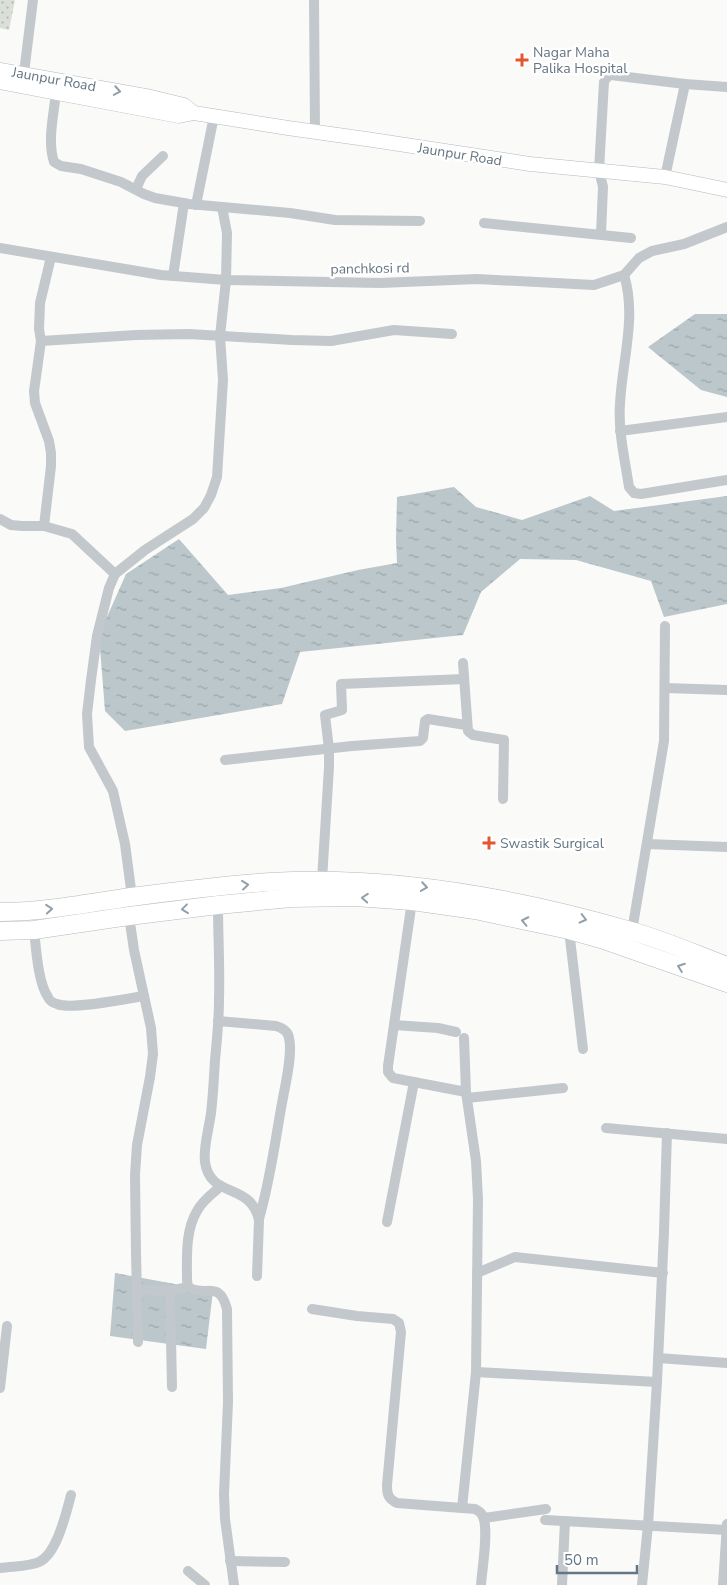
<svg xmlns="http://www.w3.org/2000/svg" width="727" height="1585" font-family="'Nunito Sans',sans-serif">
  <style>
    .park { fill: url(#park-dots) }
    .water { fill: url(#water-ripples) }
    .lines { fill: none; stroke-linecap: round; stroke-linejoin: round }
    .secondary-casing { stroke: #b3babf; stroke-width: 15 }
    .highway-casing { stroke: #b4b9bd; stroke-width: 19 }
    .street { stroke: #c3c8cc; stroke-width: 10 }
    .secondary { stroke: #fff; stroke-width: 14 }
    .highway { stroke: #fff; stroke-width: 18 }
    .oneway { stroke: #939fa8 }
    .poi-dot { fill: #e4572e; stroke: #fff; stroke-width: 2 }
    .labels { text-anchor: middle; stroke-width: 5; stroke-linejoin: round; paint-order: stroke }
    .poi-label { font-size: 14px; fill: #657683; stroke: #fff; text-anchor: start }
    .street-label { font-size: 14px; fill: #657683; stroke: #fff }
  </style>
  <defs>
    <pattern id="park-dots" width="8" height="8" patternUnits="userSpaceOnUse" patternTransform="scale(1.25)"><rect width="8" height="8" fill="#dadfd7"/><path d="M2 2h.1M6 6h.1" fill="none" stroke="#b4b9b4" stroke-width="1.8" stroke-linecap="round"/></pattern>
    <pattern id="water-ripples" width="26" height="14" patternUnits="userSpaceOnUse" patternTransform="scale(1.25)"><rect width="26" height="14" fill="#bbc7cb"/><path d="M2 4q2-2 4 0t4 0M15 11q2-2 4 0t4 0" fill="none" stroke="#9ca6aa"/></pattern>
  </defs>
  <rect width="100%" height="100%" fill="#fafaf8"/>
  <path class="park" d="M0,0h15l-6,30 -9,-2z"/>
  <g class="water">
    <path d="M695,314h32v83l-26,-7 -53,-43z"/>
    <path d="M454,487l22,20 46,13 68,-24 24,15 113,-15v108l-63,13 -13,-36 -75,-21 -56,-1 -39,33 -18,43 -163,17 -18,52 -157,27 -20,-20 -6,-76 27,-61 53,-35 49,56 53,-7 77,-18 39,-7 -1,-24 1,-42z"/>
    <path d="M115,1273l98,18 -7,58 -96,-13z"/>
  </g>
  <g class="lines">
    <defs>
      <g id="secondary">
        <path d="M0,70l151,27 33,8 10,8"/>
        <path d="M0,82l179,34 15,-3 94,15 78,11 164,25 135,13 62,13"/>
      </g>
      <g id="highway">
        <path d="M0,912c44,0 88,-9 131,-15 46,-6 93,-12 139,-15 122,-7 244,15 361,49 33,9 64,23 96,35"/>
        <path d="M0,931l34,-1 95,-14 89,-11 73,-7 63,-1 58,4 63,9 94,20 32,9 126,44"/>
      </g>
    </defs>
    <use href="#secondary" class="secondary-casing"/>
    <use href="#highway" class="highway-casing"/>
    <g class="street">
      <path d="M314,0l1,132"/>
      <path d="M23,81l10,-81"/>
      <path d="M56,92c-2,22 -9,49 -2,70l7,4 20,3 40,13 23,12 11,4 34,6 101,9 45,7 85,1"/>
      <path d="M665,177l20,-93"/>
      <path d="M136,189l6,-13 21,-20"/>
      <path d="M196,205l18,-89"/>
      <path d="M484,223l147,15"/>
      <path d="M601,234l2,-47 -4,-17 5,-88 3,-5 4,-2 74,9 42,3"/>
      <path d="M0,248l161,27 65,5 154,3 97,-4 117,6 30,-10 15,-17 13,-7 32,-7 43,-17"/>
      <path d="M624,275c13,42 -2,86 -4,129 -2,27 5,56 9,83l5,6 7,1 86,-14"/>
      <path d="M173,276l11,-73"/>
      <path d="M41,341l95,-6 53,-1 103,6 39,1 63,-11 58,4"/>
      <path d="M620,431l107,-14"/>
      <path d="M0,519l11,6 11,1h22l28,8 43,40"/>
      <path d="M44,526l7,-60v-13l-2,-12 -14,-38 -1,-12 7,-50 -2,-12 1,-26 11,-46"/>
      <path d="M463,663l5,68 5,4 31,5 -1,59"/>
      <path d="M665,688l62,2"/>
      <path d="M225,760l127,-14 68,-5 3,-3 2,-17 3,-2 38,6"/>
      <path d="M647,844l80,3"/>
      <path d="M322,880l7,-113v-18l-4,-34 17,-5 -1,-26 123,-5"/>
      <path d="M132,897l-7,-53 -12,-53 -24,-44 -2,-33 4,-34 6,-44 12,-48 6,-14 30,-24 48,-31 11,-11 7,-13 6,-18 6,-97 -3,-44 6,-56 1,-47 -5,-26"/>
      <path d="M412,901l-24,165v6l5,6 73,14"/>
      <path d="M218,905c0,31 2,63 1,95 0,20 -2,40 -4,60 -1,18 -2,36 -4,53 -2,16 -8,34 -6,49 5,37 46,20 54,58l-2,56"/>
      <path d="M129,916l5,34 17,78 2,26 -3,23 -13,68 -2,30 1,78 2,89"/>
      <path d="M34,930c2,18 4,53 14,67 1,3 5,6 9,7 15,6 68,-5 87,-8"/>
      <path d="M569,930l14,119"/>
      <path d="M632,931l32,-190 1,-115"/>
      <path d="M218,1021l58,5c7,2 12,5 13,12 4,16 -4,48 -7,65 -7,39 -12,78 -23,116"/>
      <path d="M394,1025l44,3 18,4"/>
      <path d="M464,1038l2,54 10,69 2,38 -2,173 181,10"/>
      <path d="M467,1098l96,-10"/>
      <path d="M606,1128l121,11"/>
      <path d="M221,1186c-9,8 -19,15 -24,25 -12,20 -10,47 -10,69l1,7c18,11 31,-8 39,22l1,93 -4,92 1,25 9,66"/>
      <path d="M387,1222l27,-140"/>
      <path d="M477,1273l38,-16 148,16"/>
      <path d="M137,1290l33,1 18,-4"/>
      <path d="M170,1291l2,96"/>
      <path d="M312,1309l45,7 36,3 6,4 2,9 -14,153c0,9 1,14 10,18l78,6c4,2 7,4 8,8 6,13 -1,52 -2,68"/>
      <path d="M658,1358l69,5"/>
      <path d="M0,1388l7,-62"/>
      <path d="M462,1508l14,-136"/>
      <path d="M484,1518l62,-9"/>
      <path d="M545,1520l182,10"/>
      <path d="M230,1561l55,1"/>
      <path d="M0,1568c12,-2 28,-1 39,-6 18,-8 27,-49 32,-67"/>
      <path d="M188,1571l17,14"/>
      <path d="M562,1585l3,-64"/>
      <path d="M642,1585l6,-60 9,-143 7,-150 3,-99"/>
      <path d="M723,1585l4,-61"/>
    </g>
    <use href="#secondary" class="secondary"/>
    <use href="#highway" class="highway"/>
  </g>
  <defs><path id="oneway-chevron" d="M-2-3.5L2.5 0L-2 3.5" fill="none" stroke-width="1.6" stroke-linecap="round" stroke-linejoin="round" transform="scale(1.25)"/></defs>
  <g class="oneway">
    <use href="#oneway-chevron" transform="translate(117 91) rotate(10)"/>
    <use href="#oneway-chevron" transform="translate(245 885) rotate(-6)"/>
    <use href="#oneway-chevron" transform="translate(424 887) rotate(9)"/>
    <use href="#oneway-chevron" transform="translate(365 898) rotate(-176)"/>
    <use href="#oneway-chevron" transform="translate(49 909) rotate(-5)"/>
    <use href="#oneway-chevron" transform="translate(185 909) rotate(173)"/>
    <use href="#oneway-chevron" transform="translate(583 919) rotate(14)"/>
    <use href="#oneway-chevron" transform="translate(525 921) rotate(-168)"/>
    <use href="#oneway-chevron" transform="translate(681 967) rotate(-160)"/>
  </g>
  <g class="poi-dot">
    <path d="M519.5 52.5h5v5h5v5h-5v5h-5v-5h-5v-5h5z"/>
    <path d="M486.5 835.5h5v5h5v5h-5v5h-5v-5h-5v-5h5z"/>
  </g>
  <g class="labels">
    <g class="poi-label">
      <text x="533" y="57">Nagar Maha<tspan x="533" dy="16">Palika Hospital</tspan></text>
      <text x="500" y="848">Swastik Surgical</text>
    </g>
    <g class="street-label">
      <text transform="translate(54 79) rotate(10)" y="5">Jaunpur Road</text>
      <text transform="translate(460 154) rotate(9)" y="5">Jaunpur Road</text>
      <text transform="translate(370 268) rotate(-1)" y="5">panchkosi rd</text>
    </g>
  </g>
  <path d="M557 1565v8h80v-8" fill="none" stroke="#657683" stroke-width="2.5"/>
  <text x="564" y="1565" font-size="15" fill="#657683" stroke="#ffffff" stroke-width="4" paint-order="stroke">50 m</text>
</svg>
